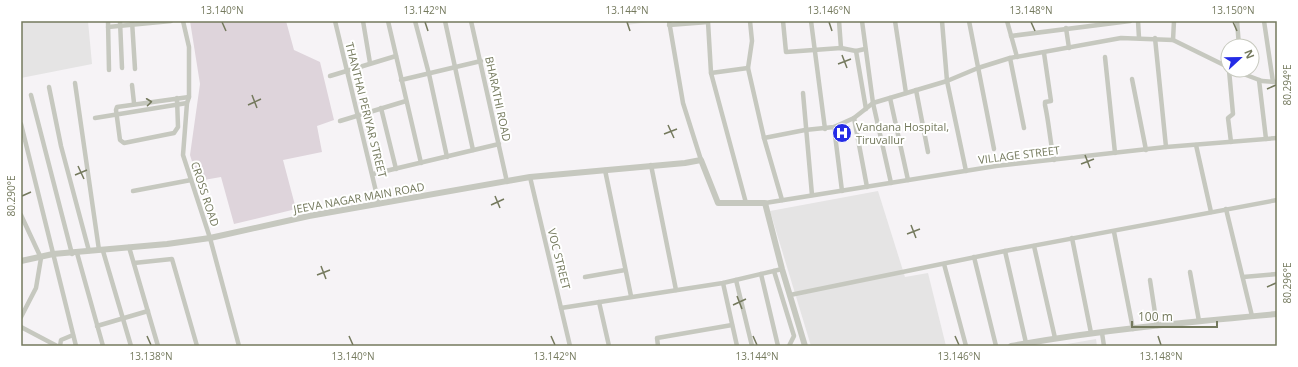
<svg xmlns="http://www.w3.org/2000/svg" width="1298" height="367" font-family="'Open Sans',sans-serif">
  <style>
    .built { fill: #e5e4e4 }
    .green { fill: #ded4db }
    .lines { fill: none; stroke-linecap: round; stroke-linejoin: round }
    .minor { stroke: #c6c8bf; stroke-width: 4.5 }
    .tertiary { stroke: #c6c8bf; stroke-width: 6 }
    .oneway { stroke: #74795d }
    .ticks { fill: none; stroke: #74795d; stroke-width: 1.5 }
    .labels { text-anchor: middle; stroke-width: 4; stroke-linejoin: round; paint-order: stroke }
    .street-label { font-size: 11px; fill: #74795d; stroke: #fff }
    .poi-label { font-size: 11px; fill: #74795d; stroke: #fff; text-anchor: start }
    .neatline { fill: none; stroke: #74795d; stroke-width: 1.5 }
    .ticks-label { font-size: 10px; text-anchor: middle; fill: #74795d }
  </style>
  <rect width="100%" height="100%" fill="#f6f3f6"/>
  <g class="built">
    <path d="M21,21h67l4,43 -71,14z"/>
    <path d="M626,21h29l-28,4z"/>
    <path d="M878,191l27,86 23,-4 18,73h-135l-41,-135z"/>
    <path d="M1096,339l1,7h-41z"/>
  </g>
  <path class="green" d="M190,21h96l8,29 26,12 14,58 -17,6 5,26 -39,8 13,49 -62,15 -13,-47 -23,4 -8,-26 10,-71z"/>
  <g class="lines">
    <g class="minor">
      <path d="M108,21l1,49"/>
      <path d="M120,21l2,47"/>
      <path d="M132,21l3,48"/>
      <path d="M183,21l6,26v50l-2,6 -4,52 27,83 29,108"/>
      <path d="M335,21l44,183"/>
      <path d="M363,21l7,42"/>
      <path d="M388,21l33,142"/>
      <path d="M415,21l14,53 18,83"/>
      <path d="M445,21l28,129"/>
      <path d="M471,21l36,161"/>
      <path d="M669,21l14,82 18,57"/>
      <path d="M750,21l2,20 -4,27 16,70 18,62"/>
      <path d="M783,21l3,31 55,-4 15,3 9,-2"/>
      <path d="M811,21l14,108"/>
      <path d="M839,21l2,27"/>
      <path d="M862,21l11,82 18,80"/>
      <path d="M895,21l11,72"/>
      <path d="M942,21l5,60 19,90"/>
      <path d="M969,21l25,128"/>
      <path d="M1007,21l10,36"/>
      <path d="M1138,21l1,17"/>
      <path d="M1237,21l2,25"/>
      <path d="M1264,21l9,61"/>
      <path d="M669,25l39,-3 3,51 35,130"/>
      <path d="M108,27l63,-6"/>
      <path d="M1066,28l3,20"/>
      <path d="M1011,36l119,-15"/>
      <path d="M1155,38l11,109"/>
      <path d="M1173,40l1,-19"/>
      <path d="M856,51l10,58"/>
      <path d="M1044,53l7,48 -6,1v3c4,18 5,36 9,55"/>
      <path d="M1105,57l10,96"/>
      <path d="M1010,58l14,70"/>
      <path d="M1229,70l4,44 -5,4 3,24"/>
      <path d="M1233,70l29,11 15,1"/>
      <path d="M711,73l37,-5"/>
      <path d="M330,76l66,-20"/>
      <path d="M1132,79l14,71"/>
      <path d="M401,80l80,-19"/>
      <path d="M1259,80l7,59"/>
      <path d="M75,83l24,167"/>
      <path d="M132,85l2,18"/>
      <path d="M49,87l12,59 28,105"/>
      <path d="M916,90l12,62"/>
      <path d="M803,93l9,102"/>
      <path d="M31,95l41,159"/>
      <path d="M177,98l1,29 -4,6 -50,10 -4,-3 -4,-30 1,-3 72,-10"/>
      <path d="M890,98l18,82"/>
      <path d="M381,108l15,61"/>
      <path d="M95,118l92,-15"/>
      <path d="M854,118l13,69"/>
      <path d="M340,121l66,-20"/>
      <path d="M21,124l55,222"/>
      <path d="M834,127l8,64"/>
      <path d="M764,138l41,-8 29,-3 20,-9 19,-15 74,-22 31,-13 32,-10 111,-20 52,2 55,27"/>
      <path d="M1196,145l15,67"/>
      <path d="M651,165l25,125"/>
      <path d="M605,170l26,126"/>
      <path d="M373,174l126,-30"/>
      <path d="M530,177l40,169"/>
      <path d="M133,191l58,-11"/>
      <path d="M765,203l231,-37 170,-19 111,-9"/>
      <path d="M1226,209l26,107"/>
      <path d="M21,215l20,43 -5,30 -15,29"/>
      <path d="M1114,232l19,97"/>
      <path d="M1072,238l19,95"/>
      <path d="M1034,246l21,92"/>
      <path d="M129,247l29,99"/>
      <path d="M103,251l28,95"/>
      <path d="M1005,251l21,92"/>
      <path d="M77,253l26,93"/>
      <path d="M974,257l22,89"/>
      <path d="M134,263l38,-4 25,87"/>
      <path d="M944,264l22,82"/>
      <path d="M774,271l20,65 -5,10"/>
      <path d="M1190,272l9,49"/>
      <path d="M761,274l17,72"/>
      <path d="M585,277l40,-7"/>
      <path d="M1243,277l34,-3"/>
      <path d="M736,280l16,66"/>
      <path d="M1150,280l7,46"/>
      <path d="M723,283l14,63"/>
      <path d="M790,295l215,-44 272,-51"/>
      <path d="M599,302l10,44"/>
      <path d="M561,308l162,-25 59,-14"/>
      <path d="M97,326l51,-15"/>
      <path d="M21,327l36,19"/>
      <path d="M1102,333l2,13"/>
      <path d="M60,346l1,-6 12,-5"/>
      <path d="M658,346l-1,-8 75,-13"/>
    </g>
    <g class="tertiary">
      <path d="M21,261l32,-7 114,-10 43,-6 99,-22 221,-39 155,-14 16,-3 17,43h47l17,66 23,77"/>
      <path d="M1011,346c88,-16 177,-24 266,-32"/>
    </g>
  </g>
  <defs><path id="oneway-chevron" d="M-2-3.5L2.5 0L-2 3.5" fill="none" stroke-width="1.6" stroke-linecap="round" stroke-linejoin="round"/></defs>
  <use class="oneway" href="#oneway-chevron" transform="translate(149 102) rotate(-7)"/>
  <path class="ticks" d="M222,22l4,9M425,22l3,9M627,22l3,9M829,22l3,9M1031,22l4,9M1233,22l4,9M842,55l5,13M838,64l13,-5M1267,89l9,-4M252,95l5,13M248,105l13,-6M668,125l6,13M664,134l13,-5M1085,155l5,13M1081,164l13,-5M78,166l6,13M75,175l12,-5M22,196l9,-4M495,196l5,12M491,205l13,-6M911,225l5,13M907,234l13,-5M321,266l5,13M317,275l13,-5M1267,287l9,-4M737,296l5,13M733,305l13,-6M147,336l4,9M349,336l4,9M551,336l4,9M753,336l4,9M955,336l4,9M1158,336l3,9"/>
  <defs>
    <symbol id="hospital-disc" viewBox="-11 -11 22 22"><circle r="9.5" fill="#242be6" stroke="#fff"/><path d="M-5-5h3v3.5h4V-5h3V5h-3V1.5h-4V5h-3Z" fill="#fff"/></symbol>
  </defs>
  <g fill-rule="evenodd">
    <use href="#hospital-disc" x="831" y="122" width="22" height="22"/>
  </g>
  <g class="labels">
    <g class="street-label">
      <text transform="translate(498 99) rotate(78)" y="4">BHARATHI ROAD</text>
      <text transform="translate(366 110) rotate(76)" y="4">THANTHAI PERIYAR STREET</text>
      <text transform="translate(1019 155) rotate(-7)" y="4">VILLAGE STREET</text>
      <text transform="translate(205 194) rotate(72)" y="4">CROSS ROAD</text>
      <text transform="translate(359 198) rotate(-10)" y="4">JEEVA NAGAR MAIN ROAD</text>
      <text transform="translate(559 259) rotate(76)" y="4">VOC STREET</text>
    </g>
    <g class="poi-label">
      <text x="856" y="131">Vandana Hospital,<tspan x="856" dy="13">Tiruvallur</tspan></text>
    </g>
  </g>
  <rect width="1298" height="367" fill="none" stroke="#ffffff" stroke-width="44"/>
  <g transform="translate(1240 58) rotate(68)"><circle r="19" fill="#ffffff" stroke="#c7c9be"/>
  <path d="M0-3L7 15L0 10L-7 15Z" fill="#242be6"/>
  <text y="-6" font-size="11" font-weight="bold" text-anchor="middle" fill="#74795d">N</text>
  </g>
  <path d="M1132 321v6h85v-6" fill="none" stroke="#74795d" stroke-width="2"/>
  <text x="1138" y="321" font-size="12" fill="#74795d" stroke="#ffffff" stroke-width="3" paint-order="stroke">100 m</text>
  <rect x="22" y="22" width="1254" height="323" class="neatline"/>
  <g class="ticks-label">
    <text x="222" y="14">13.140°N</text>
    <text x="425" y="14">13.142°N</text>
    <text x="627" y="14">13.144°N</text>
    <text x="829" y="14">13.146°N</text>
    <text x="1031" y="14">13.148°N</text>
    <text x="1233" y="14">13.150°N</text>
    <text transform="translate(1287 85) rotate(-90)" y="4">80.294°E</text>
    <text transform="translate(11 196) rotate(-90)" y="4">80.290°E</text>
    <text transform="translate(1287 283) rotate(-90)" y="4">80.296°E</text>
    <text x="151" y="360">13.138°N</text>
    <text x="353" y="360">13.140°N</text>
    <text x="555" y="360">13.142°N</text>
    <text x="757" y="360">13.144°N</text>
    <text x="959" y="360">13.146°N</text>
    <text x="1161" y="360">13.148°N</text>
  </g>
</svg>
